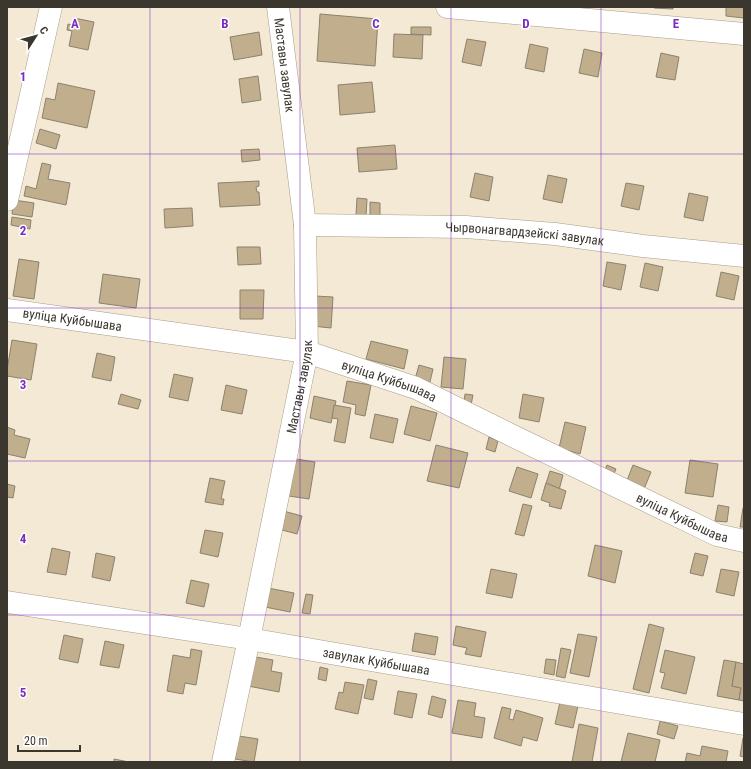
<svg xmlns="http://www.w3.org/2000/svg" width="751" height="769" font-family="'Roboto Condensed',sans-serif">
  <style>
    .building { fill: #c0ae8c; stroke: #8b826f }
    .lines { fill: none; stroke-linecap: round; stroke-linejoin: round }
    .street-casing { stroke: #a79d8a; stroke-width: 23 }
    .street { stroke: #fff; stroke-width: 22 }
    .grid { fill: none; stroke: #7b2cbf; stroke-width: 1; stroke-opacity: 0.55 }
    .labels { text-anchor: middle; stroke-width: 3; stroke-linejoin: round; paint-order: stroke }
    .street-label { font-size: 13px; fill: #3b372f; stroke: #fff }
    .grid-label { font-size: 13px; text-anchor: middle; font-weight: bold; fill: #7b2cbf; stroke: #fff; stroke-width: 3; stroke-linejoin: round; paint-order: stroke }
  </style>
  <rect width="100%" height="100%" fill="#f4e9d5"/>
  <g class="building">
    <path d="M654,7h19v2l-19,-1z"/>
    <path d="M726,7h18v11l-18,-2z"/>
    <path d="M320,14l58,5 -3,47 -58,-5z"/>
    <path d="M74,18l20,4 -6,28 -19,-4 3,-15 -5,-1 1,-6 4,1z"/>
    <path d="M411,27h20v8l-20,-1z"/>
    <path d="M259,32l3,23 -28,5 -4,-23z"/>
    <path d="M394,34l29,1 -1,24 -29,-2z"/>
    <path d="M467,39l19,3 -5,24 -19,-4z"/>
    <path d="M530,44l18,4 -4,24 -19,-4z"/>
    <path d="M584,49l18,4 -4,24 -19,-4z"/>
    <path d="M661,53l18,4 -4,23 -19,-3z"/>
    <path d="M258,76l3,24 -19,3 -3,-24z"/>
    <path d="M372,82l3,30 -35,3 -2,-30z"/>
    <path d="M58,83l37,8 -8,37 -45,-10 4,-20 9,2z"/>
    <path d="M40,129l20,6 -4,14 -20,-6z"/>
    <path d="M395,145l2,24 -38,3 -2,-24z"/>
    <path d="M259,149l1,11 -18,2 -1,-12z"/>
    <path d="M42,163l9,2 -3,14 22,4 -4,22 -42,-9 2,-10 10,3z"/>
    <path d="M475,173l18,4 -4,24 -19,-4z"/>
    <path d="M548,175l19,4 -5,24 -19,-4z"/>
    <path d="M259,181v5l-3,1 1,5h2l1,13 -40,2 -2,-24z"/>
    <path d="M626,183l18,3 -5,24 -18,-4z"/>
    <path d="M689,193l19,4 -5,24 -19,-4z"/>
    <path d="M357,198l10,1 -1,17 -10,-1z"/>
    <path d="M14,200l20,3 -2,14 -20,-3z"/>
    <path d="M370,202l10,1v13l-10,-1z"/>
    <path d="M192,208l1,18 -28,2 -1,-19z"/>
    <path d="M12,217l19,3 -1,9 -19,-4z"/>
    <path d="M237,247h23l1,17 -23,1z"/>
    <path d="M19,259l20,3 -5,37 -21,-3z"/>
    <path d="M607,262l19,3 -5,25 -18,-4z"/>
    <path d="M645,263l18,4 -5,24 -18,-4z"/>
    <path d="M721,272l18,4 -5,24 -18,-4z"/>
    <path d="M103,274l37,5 -4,29 -37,-5z"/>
    <path d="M240,290h24l-1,29h-23z"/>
    <path d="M315,296l18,1 -2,31 -19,-2z"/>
    <path d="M12,340l25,4 -6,36 -24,-4v-6z"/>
    <path d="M371,341l37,9 -4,19 -38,-10z"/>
    <path d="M97,353l18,4 -4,24 -19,-4z"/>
    <path d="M444,357l22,2 -3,30 -22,-2z"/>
    <path d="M419,365l14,4 -4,17 -15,-3z"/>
    <path d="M174,374l19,4 -5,23 -19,-4z"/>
    <path d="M347,381l24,4 -6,31 -10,-2 1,-9 -13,-3z"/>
    <path d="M226,385l21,5 -5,24 -21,-4z"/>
    <path d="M121,394l20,6 -3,9 -20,-5z"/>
    <path d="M465,394l8,1 -3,15 -7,-1z"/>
    <path d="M523,394l21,4 -5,24 -20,-4z"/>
    <path d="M314,396l22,5 -5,22 -21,-5z"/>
    <path d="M334,405l17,3 -6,35 -11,-2 4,-22 -6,-1z"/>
    <path d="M411,406l26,7 -7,28 -26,-7z"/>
    <path d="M375,414l23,5 -5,24 -23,-5z"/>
    <path d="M565,422l21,5 -6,27 -21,-6z"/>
    <path d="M7,427l8,3 -1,5 16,4 -5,19 -18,-4z"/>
    <path d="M489,437l9,4 -3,11 -9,-3z"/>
    <path d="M436,445l32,8 -9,35 -32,-7z"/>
    <path d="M284,457l31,5 -6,37 -27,-4z"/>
    <path d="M690,460l28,4 -5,33 -28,-4z"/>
    <path d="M607,465l9,4 -5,12 -9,-4z"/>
    <path d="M633,465l18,7 -9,22 -18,-6z"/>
    <path d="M517,467l21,7 -7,24 -22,-7z"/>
    <path d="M550,471l13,4 -5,19 -14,-4z"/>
    <path d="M210,478l15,3 -4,18h3l-1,6 -18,-3z"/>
    <path d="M546,483l20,8 -5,18 -12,-3 1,-3 -9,-3z"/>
    <path d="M7,484l8,2 -2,12 -6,-1z"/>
    <path d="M523,504l9,2 -8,30 -9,-2z"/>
    <path d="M718,505l11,2 -2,15 -12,-1z"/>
    <path d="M743,508l1,1v18h-4z"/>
    <path d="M276,509l26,7 -5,18 -26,-7z"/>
    <path d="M205,530l18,3 -5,24 -18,-4z"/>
    <path d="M595,545l27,6 -7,32 -27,-7z"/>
    <path d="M52,548l18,4 -4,23 -19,-3z"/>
    <path d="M96,553l19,4 -5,24 -18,-4z"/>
    <path d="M695,553l13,3 -5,20 -13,-3z"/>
    <path d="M491,569l26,5 -5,24 -26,-5z"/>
    <path d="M721,569l18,3 -5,24 -18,-4z"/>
    <path d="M191,580l18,4 -5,23 -18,-4z"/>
    <path d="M268,588l26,5 -4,19 -25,-5z"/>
    <path d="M306,594l7,1 -3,19 -8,-1z"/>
    <path d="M649,624l15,4 -15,65 -16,-4z"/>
    <path d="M456,626l30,6 -5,25 -16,-3 2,-6 -14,-3z"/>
    <path d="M415,633l23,4 -3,18 -23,-4z"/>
    <path d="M578,634l19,3 -8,40 -19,-4z"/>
    <path d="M64,635l19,4 -5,24 -19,-4z"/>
    <path d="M105,641l19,4 -5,23 -19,-3z"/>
    <path d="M561,648l10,2 -6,28 -9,-2z"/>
    <path d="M191,649l11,2 -6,34 -11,-2 -2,11 -16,-3 6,-36 17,3z"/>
    <path d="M665,650l30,7 -9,37 -25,-6 4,-15 -5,-1z"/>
    <path d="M250,656l23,4 -2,11 11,2 -3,19 -31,-6z"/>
    <path d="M546,659l10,1 -2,15 -10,-2z"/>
    <path d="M724,660l12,2 -4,24 9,2 -2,12 -22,-4z"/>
    <path d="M736,662l8,2v37l-5,-1 2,-12 -9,-2z"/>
    <path d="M320,667l8,2 -2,12 -8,-2z"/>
    <path d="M368,679l9,2 -4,19 -9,-2z"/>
    <path d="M345,682l19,3 -6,29 -23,-5 4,-17 4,1z"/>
    <path d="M398,691l19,3 -5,24 -18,-4z"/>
    <path d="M432,696l14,4 -4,18 -14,-4z"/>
    <path d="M458,700l18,3 -2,13 11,2 -3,20 -30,-5z"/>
    <path d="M560,702l18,4 -5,22 -18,-4z"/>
    <path d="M502,707l9,2 -2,10 4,1 3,-10 27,8 -6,23 -14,-4 -2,9 -27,-8z"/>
    <path d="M660,721l18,5 -4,13 -17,-5z"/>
    <path d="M579,724l19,4 -6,34h-20z"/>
    <path d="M628,733l32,7 -5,22h-34z"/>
    <path d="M239,736l19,3 -4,23 -19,-3z"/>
    <path d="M743,738l1,1v18l-4,-1z"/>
    <path d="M702,746l26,5 -2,11h-41l2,-9 13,3z"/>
    <path d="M114,759l15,3h-15z"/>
  </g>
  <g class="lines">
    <defs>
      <g id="street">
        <path d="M447,7l297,27"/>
        <path d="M7,200l44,-193"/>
        <path id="s1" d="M305,225l161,2 89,7 88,12 101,10"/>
        <path id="s2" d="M7,310l300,42 109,36 93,46 208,101 27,6"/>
        <path id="s3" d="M7,602l242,37 495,85"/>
        <path id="s4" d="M223,762l26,-123 58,-287 -2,-127 -27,-218"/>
      </g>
    </defs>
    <use href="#street" class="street-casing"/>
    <use href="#street" class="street"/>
  </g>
  <path class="grid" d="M150,7v755M300,7v755M451,7v755M601,7v755M7,154h737M7,308h737M7,461h737M7,615h737"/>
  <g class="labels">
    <g class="street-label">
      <text transform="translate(285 65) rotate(83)" y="5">Маставы завулак</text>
      <text dy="5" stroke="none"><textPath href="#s1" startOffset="220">Чырвонагвардзейскі завулак</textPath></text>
      <text dy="5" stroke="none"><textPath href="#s2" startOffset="66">вуліца Куйбышава</textPath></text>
      <text dy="5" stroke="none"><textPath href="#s2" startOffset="390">вуліца Куйбышава</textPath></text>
      <text dy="5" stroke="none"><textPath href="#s4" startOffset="383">Маставы завулак</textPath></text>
      <text dy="5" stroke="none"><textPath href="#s2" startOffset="714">вуліца Куйбышава</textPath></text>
      <text dy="5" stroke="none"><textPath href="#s3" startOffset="374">завулак Куйбышава</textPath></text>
    </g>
  </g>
  <g class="grid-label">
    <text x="75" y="28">A</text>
    <text x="225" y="28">B</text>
    <text x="376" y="28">C</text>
    <text x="526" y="28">D</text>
    <text x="676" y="28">E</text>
    <text x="23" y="81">1</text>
    <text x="23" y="235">2</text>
    <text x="23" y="389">3</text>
    <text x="23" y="543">4</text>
    <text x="23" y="697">5</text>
  </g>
  <rect width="751" height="769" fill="none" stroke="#3b372f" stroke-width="16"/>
  <g transform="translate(36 36) rotate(54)" stroke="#ffffff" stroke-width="3" paint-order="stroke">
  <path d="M0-3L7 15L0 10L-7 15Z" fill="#3b372f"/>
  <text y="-6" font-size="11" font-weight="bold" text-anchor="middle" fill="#3b372f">С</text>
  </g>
  <path d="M18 745v6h62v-6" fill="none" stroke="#3b372f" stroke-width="2"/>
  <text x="24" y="745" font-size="12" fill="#3b372f" stroke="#ffffff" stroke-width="3" paint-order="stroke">20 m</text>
</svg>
